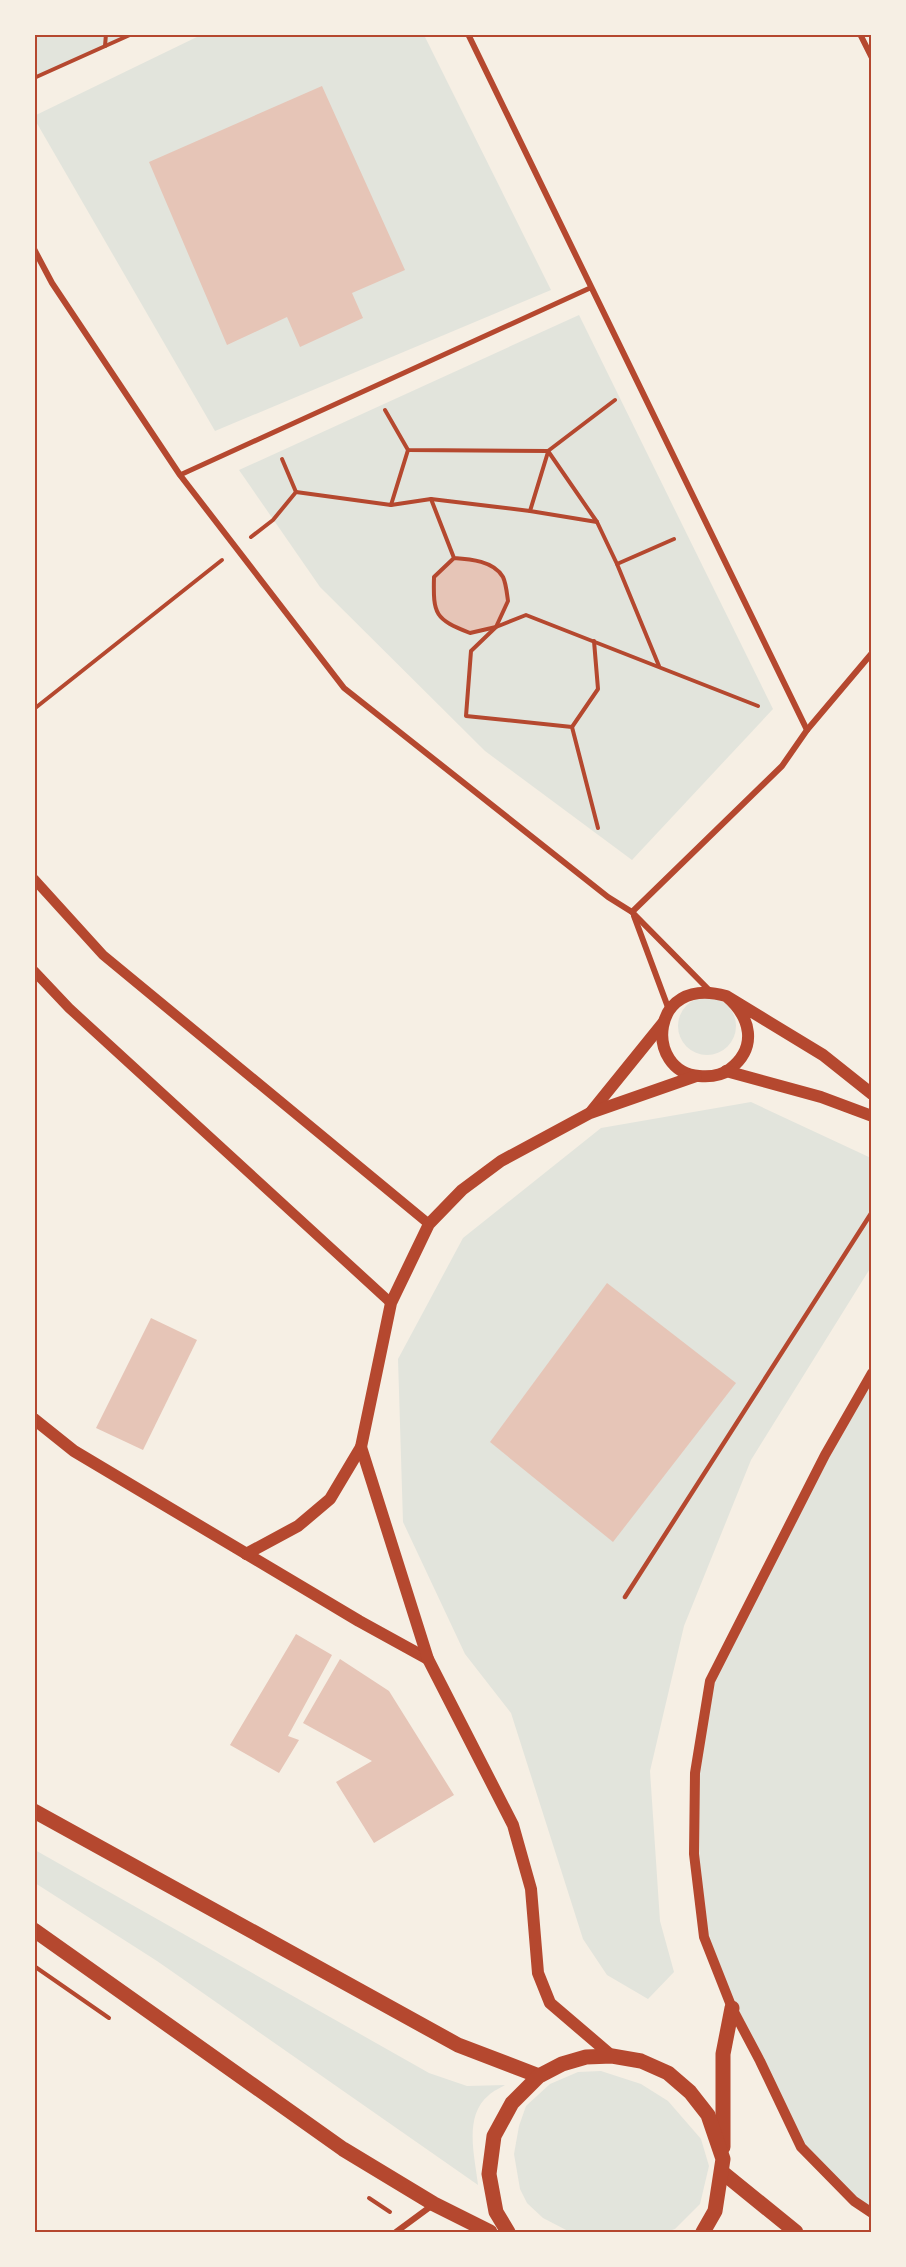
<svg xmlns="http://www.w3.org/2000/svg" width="906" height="2267" font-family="Ubuntu,sans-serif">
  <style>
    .green { fill: #e2e4dc }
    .building { fill: #e6c5b7 }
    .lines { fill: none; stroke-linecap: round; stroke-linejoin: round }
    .path { stroke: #b5482f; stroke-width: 4 }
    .service { stroke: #b5482f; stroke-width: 4.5 }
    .pedestrian { stroke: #b5482f; stroke-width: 5 }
    .minor { stroke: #b5482f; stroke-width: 6 }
    .tertiary { stroke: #b5482f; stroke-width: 10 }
    .secondary { stroke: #b5482f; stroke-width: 12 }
    .primary { stroke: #b5482f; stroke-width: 15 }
    .neatline { fill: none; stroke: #b5482f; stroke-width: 2 }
  </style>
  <rect width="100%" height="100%" fill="#f6efe4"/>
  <g class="green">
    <path d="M35,34l96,1 -96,43z"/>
    <path d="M201,35h223l127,255 -336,141 -180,-311 -1,-4z"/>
    <path d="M579,315l194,394 -141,151 -147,-109 -165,-164 -81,-117z"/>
    <circle cx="707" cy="1026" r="29"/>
    <path d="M751,1102l120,56v109l-120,193 -67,166 -34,145 10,150 14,51 -26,27 -41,-24 -24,-36 -72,-226 -46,-59 -62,-132 -5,-163 65,-121 138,-110z"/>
    <path d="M871,1373v840l-70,-66 -97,-210 -10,-83 1,-81 15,-92z"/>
    <path d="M35,1850l394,223 38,13 38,-1c-5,3 -12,6 -16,10 -26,21 -14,62 -11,90l-321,-224 -122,-78z"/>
    <path d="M601,2071l40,13 27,17 33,38 8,27 -9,38 -25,25 -9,3h-96l-27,-14 -16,-15 -7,-14 -6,-35 5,-28 7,-20 24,-22 28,-12z"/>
  </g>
  <g class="building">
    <path d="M322,86l83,184 -53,23 11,25 -63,29 -13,-30 -60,28 -78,-183z"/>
    <path d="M454,558l33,5 15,13 6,25 -12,26 -26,6 -29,-15 -8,-14 1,-27z"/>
    <path d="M607,1283l129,100 -123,159 -123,-100z"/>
    <path d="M151,1318l46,22 -54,110 -47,-22z"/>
    <path d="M296,1634l36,21 -44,81 11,4 -20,33 -49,-28z"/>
    <path d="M340,1659l49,32 65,104 -80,48 -38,-61 36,-21 -69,-38z"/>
  </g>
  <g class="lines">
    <g class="path">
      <path d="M105,46l1,-12"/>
      <path d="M34,78l98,-44"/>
      <path d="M385,410l23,40 140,1 67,-51"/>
      <path d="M548,451l49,71 20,42 57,-25"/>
      <path d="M548,452l-18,59 67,11"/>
      <path d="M282,459l14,33"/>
      <path d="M431,499l99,12"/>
      <path d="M391,505l40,-6 23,59 -20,19c-1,38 1,42 36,56l26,-6 12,-26c-1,-7 -2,-18 -5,-24 -9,-16 -33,-18 -49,-19"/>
      <path d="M251,537l22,-17 23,-28 95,13 17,-55"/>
      <path d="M617,564l42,102"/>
      <path d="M34,709l188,-149"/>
      <path d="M572,727l26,-38 -4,-48"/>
      <path d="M598,828l-26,-101 -106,-11 5,-65 25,-24 30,-12 232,91"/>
      <path d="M34,1966l75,52"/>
      <path d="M369,2198l21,14"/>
    </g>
    <path class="service" d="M625,1597l247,-385"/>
    <path class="pedestrian" d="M180,475l410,-187"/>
    <g class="minor">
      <path d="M468,34l339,696"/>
      <path d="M860,34l12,24"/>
      <path d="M34,249l18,34 128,192 164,213 264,209 24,15 78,79"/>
      <path d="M632,912l150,-146 25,-36 65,-77"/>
      <path d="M634,916l35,94"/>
      <path d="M396,2232l38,-28"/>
    </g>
    <g class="tertiary">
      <path d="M34,879l69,76 326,269"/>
      <path d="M34,971l35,37 322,295"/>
      <path d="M872,1373l-47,82 -115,226 -15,92 -1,81 10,83 28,71 28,53 41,86 53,54 18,12"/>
    </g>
    <g class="secondary">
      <path d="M726,996c25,21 32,51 4,73 -9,7 -20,8 -31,7 -55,-4 -50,-102 27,-80l97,59 49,39"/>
      <path d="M726,1071l95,26 51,19"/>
      <path d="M591,1112l72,-89"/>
      <path d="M34,1419l40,32 285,170 69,38"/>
      <path d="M361,1447l67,212 85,166 18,64 7,84 12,30 62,53"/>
      <path d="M246,1554l52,-28 32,-27 31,-52 30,-144 38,-79 33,-34 39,-29 89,-48 106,-37"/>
    </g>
    <g class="primary">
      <path d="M34,1811l424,234 81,31"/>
      <path d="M34,1930l309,219 91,55 56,28"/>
      <path d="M723,2147v-93l9,-46"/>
      <path d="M722,2172l74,60"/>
      <path d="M508,2232l-12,-20 -7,-38 5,-38 18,-33 27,-27 23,-12 24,-7 26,-1 29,5 27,12 22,19 18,23 15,44 -8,52 -12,21"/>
    </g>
  </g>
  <rect width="906" height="2267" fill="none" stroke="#f6efe4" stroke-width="72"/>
  <rect x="36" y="36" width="834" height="2195" class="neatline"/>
</svg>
